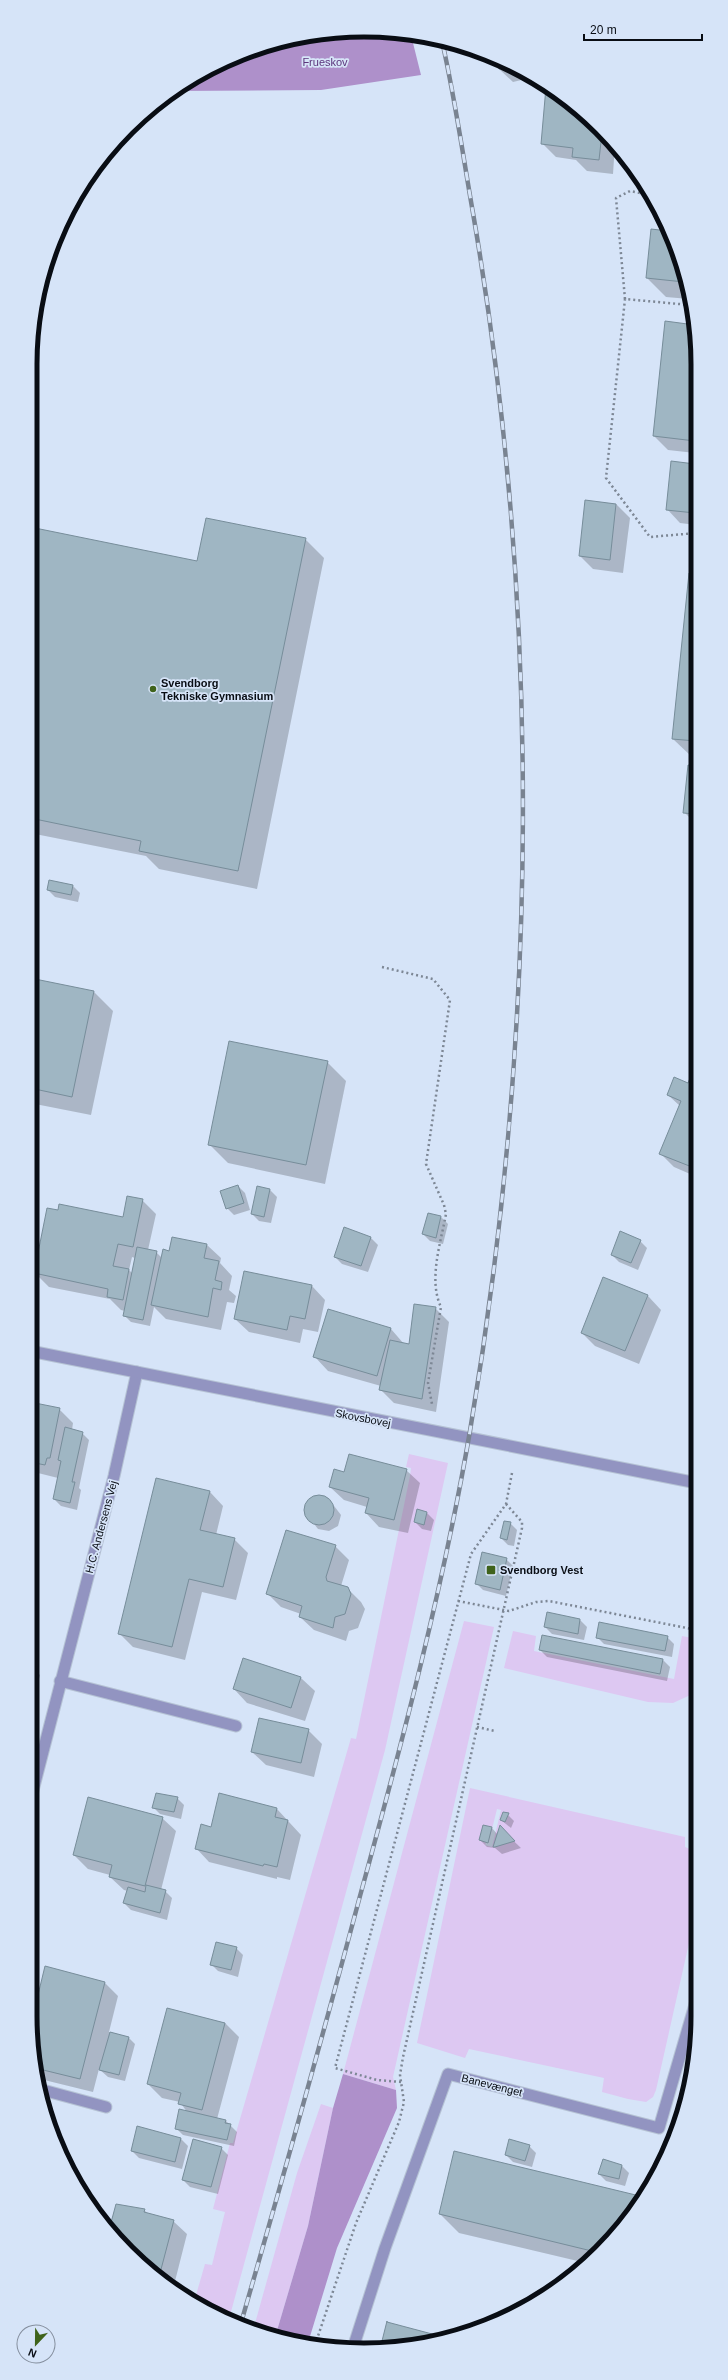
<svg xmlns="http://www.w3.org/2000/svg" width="728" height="2380" font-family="Helvetica,sans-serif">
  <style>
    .green { fill: #ddc8f2; fill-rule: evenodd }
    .forest { fill: #ae90ca }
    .shadow { fill: #0003; fill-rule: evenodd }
    .building { fill: #9fb6c3; stroke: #778d9a }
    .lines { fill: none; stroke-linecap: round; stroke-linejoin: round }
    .minor-casing { stroke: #b5c2d4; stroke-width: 13 }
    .tertiary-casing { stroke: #b5c2d4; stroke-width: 13 }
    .path { stroke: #7d8795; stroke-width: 2.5; stroke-dasharray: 2 3; stroke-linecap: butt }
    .minor { stroke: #9294c1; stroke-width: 11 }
    .tertiary { stroke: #9294c1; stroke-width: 11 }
    .rail-casing { stroke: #798391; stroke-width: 4.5 }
    .rail { stroke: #d6e4f8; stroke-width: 3; stroke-dasharray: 9; stroke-linecap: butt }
    .poi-dot { fill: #3f631b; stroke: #d6e4f8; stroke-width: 1.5 }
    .labels { text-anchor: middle; stroke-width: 3.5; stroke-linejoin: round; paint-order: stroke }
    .park-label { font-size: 11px; fill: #5c357c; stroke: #d6e4f8 }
    .poi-label { font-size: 11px; font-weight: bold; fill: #090d14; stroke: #d6e4f8; text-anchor: start }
    .street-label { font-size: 11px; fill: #090d14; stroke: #d6e4f8 }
    .rim { fill: none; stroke: #090d14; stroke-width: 5 }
  </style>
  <rect width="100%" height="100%" fill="#d6e4f8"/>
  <g class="green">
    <path d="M409,1454l39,9 -63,287 -156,569 -13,-4 -22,-13 11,-38 7,1 13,-53 -12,-3 17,-66h3l118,-405 5,1 54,-263 1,-8 -5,-1z"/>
    <path d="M464,1621l30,6 -101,450 3,13 -53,-16z"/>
    <path d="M513,1631l23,5 -2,15 140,28 8,-43 15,3v53l-24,11 -25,-1 -144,-34z"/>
    <path d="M470,1788l215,49v10l7,3 6,-1v54l-42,187 -3,7 -7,5 -18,-3 -26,-7 2,-14 -135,-29 -4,9 -48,-15zM497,1809l4,1 -9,37 -7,-2 6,-12z"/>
    <path d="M321,2104l12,4 -25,118 -32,108 -22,-7 43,-154z"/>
  </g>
  <g class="forest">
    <path d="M364,30l47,5 10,40 -100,15 -148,1 63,-36 63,-19z"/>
    <path d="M343,2074l53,16 1,18 -60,140 -29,95 -32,-9 32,-108 25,-118z"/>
  </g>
  <g class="shadow">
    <path d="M498,62l33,13 3,2 -21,5 -14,-13z"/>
    <path d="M547,88l68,56 -2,30 -26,-3 -11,-11 -20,-3 -14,-14z"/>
    <path d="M652,230l16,2 21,67 -23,-2 -19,-19z"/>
    <path d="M666,323l29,3v127l-27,-3 -14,-14z"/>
    <path d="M672,462l23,3 1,60 -16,-2 -13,-14z"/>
    <path d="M586,501l30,3 14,14 -7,55 -30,-4 -13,-13z"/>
    <path d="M30,528l168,34 107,-23 19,19 -67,331 -98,-20 -13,-13 -116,-23z"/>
    <path d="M696,575v183l-4,-1 -19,-18z"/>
    <path d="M696,767v57l-12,-12z"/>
    <path d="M73,886l7,7 -2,9 -23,-5 -7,-7z"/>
    <path d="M30,979l64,13 19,19 -22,104 -61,-12z"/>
    <path d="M327,1062l19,19 -21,103 -97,-21 -19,-19z"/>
    <path d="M696,1067l1,110 -23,-10 -14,-14 20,-47 -12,-11 21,-10z"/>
    <path d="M30,1181l2,2 -2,13z"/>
    <path d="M238,1186l7,7 5,17 -16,5 -7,-7z"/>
    <path d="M258,1187l12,3 7,7 -6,26 -12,-2 -7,-7z"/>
    <path d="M142,1200l14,14 -8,36 8,2 6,6 8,-6 37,-7 14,13 -1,5 12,13 -3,14 7,6 -2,7 -7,-1 -6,28 -55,-11 -12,-12 -4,19 -19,-4 -7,-7 1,-4 -4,-1 -11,-11 -61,-12 -14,-14 88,-55zM132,1257l3,1 -3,15 -3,-3z"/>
    <path d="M429,1214l12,3 7,7 -5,20 -13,-3 -7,-7z"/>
    <path d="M344,1228l27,10 7,7 -10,27 -26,-8 -7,-7z"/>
    <path d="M640,1241l7,7 -9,22 -19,-8 -7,-7z"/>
    <path d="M604,1278l44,18 13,14 -22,54 -44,-18 -13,-13z"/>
    <path d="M312,1286l13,14 -7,32 -15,-3 -3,14 -51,-11 -14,-13z"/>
    <path d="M435,1308l14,14 -13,90 -42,-9 -14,-14 1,-3 -53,-15 -13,-14 76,-28 13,15 6,2z"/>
    <path d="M30,1403l29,6 14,14 -1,7 10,3 7,7 -10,48 2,2 -4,20 -16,-4 -7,-7 4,-21 -24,-6 -4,11z"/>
    <path d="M406,1470l14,13 -12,50 -29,-6 -13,-14 1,-6 -23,-7 -14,-13 15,-14z"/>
    <path d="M210,1492l13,14 -7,29 18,4 14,14 -12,47 -34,-8 -17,68 -52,-13 -14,-14z"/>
    <path d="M317,1496l11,2 13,17 -3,11 -9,5 -11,-2 -13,-17 3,-11z"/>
    <path d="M417,1511l10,2 7,7 -3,11 -9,-2 -7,-7z"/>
    <path d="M510,1523l7,7 -3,16 -6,-1 -7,-7z"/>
    <path d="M692,1526h5v14l-6,-6z"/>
    <path d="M335,1546l14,14 -8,26 6,2 14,14 4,7 -7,19 -9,3 -3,10 -32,-11 -14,-13 1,-3 -20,-7 -14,-14z"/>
    <path d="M506,1559l7,7 -7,30 -23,-6 -7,-7z"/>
    <path d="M547,1613l33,7 7,7 -3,13 -32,-6 -7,-7z"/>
    <path d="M597,1637h70l7,7 -2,13 -68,-13z"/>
    <path d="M540,1650l123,10 7,7 -3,14 -120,-24z"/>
    <path d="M243,1659l58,19 14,13 -10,30 -58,-18 -13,-14z"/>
    <path d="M30,1667l10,8 -3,12 -7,-2z"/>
    <path d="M308,1730l14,14 -8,33 -48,-12 -14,-13z"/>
    <path d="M177,1798l7,7 -3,14 -21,-5 -7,-7z"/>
    <path d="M277,1809l24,26 -11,45 -13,-3v2l-68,-17 -13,-14 15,-20z"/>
    <path d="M507,1814l7,7 -3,7 -10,-8z"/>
    <path d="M162,1818l14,13 -15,59 4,1 7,7 -5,22 -36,-10 -7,-7 4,-12 -4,-1 -14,-13v-2l-22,-6 -14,-14z"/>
    <path d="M492,1828l6,7 2,-7 21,20 -19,6 -7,-6 -8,-1 -7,-7z"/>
    <path d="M236,1948l7,7 -5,22 -20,-6 -7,-7z"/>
    <path d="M46,1967l58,15 14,14 -9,36 19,5 7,7 -10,37 -17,-4 -9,-8 -6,23 -57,-14 -5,-51z"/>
    <path d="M168,2009l57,14 14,14 -22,82 9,2 11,11 -3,14 -51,-11 -7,-7 11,-16 -7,-10 -18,-4 -14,-14z"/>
    <path d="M181,2139l7,7 -6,23 -43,-11 -7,-7z"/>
    <path d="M529,2146l7,7 -4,14 -19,-5 -7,-7z"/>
    <path d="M221,2148l7,7 -10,39 -28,-7 -7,-7z"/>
    <path d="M455,2152l189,46 -44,54 -14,11 -127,-30 -19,-19z"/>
    <path d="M622,2166l7,7 -4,13 -19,-5 -7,-7z"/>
    <path d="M144,2210l4,4 25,7 14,13 -14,55 -12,-8 -51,-50z"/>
    <path d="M388,2323l60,16 -67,10z"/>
  </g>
  <g class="building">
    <path d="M497,62l13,5 -11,2z"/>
    <path d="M546,87l56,46 -3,27 -27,-3 1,-9 -32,-4z"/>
    <path d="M651,229l17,2 16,51 -38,-4z"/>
    <path d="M665,321l30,4v116l-42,-5z"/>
    <path d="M671,461l24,3v49l-29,-3z"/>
    <path d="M585,500l31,4 -6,56 -31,-4z"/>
    <path d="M206,518l100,20 -68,333 -99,-20 2,-10 -111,-23v-291l167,34z"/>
    <path d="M689,573l7,1v167l-24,-2z"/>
    <path d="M688,765l8,1v48l-13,-1z"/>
    <path d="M49,880l24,5 -2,10 -24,-5z"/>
    <path d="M30,978l64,13 -22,106 -42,-9z"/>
    <path d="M229,1041l99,20 -22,104 -98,-20z"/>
    <path d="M695,1066h1l1,103 -38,-15 22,-53 -14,-6 7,-18 14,6z"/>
    <path d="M238,1185l6,18 -18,6 -6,-18z"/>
    <path d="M257,1186l13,3 -6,28 -13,-3z"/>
    <path d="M127,1196l16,3 -10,48 -15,-3 -5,22 16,3 -6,31 -16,-3 1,-8 -74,-16 13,-65 11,2 1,-6 64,13z"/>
    <path d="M428,1213l13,3 -5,22 -14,-4z"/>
    <path d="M344,1227l27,10 -10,29 -27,-9z"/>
    <path d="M620,1231l21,9 -10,23 -20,-8z"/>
    <path d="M172,1237l35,7 -3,14 15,3 -4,19 7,2 -1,8 -8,-2 -5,29 -57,-12 12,-56 6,2z"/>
    <path d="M137,1247l20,4 -14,69 -20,-4z"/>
    <path d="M244,1271l68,14 -7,34 -15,-3 -3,14 -53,-11z"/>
    <path d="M603,1277l45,18 -23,56 -44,-18z"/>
    <path d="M414,1304l22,3 -14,92 -43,-9 11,-50 19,4z"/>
    <path d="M328,1309l63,19 -14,48 -64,-19z"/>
    <path d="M30,1402l30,6 -10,50h-3l-2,7 -15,-3z"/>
    <path d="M65,1427l18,5 -11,50h3l-5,21 -17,-4 8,-38 -3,-1z"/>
    <path d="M349,1454l58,15 -13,51 -29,-7 4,-15 -40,-11 5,-18 10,3z"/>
    <path d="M156,1478l54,13 -10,39 35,8 -12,49 -34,-8 -17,68 -54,-13z"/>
    <circle cx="319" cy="1510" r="15"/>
    <path d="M417,1509l10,3 -3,13 -10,-3z"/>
    <path d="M504,1521l7,1 -4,18 -7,-2z"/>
    <path d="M692,1524l5,1v11l-7,-2z"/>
    <path d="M286,1530l50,15 -10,32 1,4 21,6 3,7 -6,20 -10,3 -2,11 -34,-11 3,-11 -36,-12z"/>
    <path d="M482,1552l25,6 -7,32 -25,-6z"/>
    <path d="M547,1612l33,7 -2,15 -34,-7z"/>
    <path d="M599,1622l69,14 -3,15 -69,-13z"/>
    <path d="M542,1635l121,24 -3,15 -121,-24z"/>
    <path d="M243,1658l58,19 -10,31 -58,-19z"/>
    <path d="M30,1666l4,1 -4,13z"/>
    <path d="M259,1718l50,11 -8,34 -50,-11z"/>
    <path d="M156,1793l22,4 -4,15 -22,-4z"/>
    <path d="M219,1793l58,15 -2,9 13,3 -11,47 -13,-3 -1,2 -68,-17 6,-25 10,3z"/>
    <path d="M88,1797l75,20 -18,69 -36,-9 3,-12 -39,-10z"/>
    <path d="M503,1812l6,1 -4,9 -5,-2z"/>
    <path d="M483,1825l9,2 -4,16 -9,-3z"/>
    <path d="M500,1825l15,16 -20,6h-2z"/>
    <path d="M146,1885l20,5 -6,23 -37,-10 5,-16 17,5z"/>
    <path d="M216,1942l21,5 -6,23 -21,-5z"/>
    <path d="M45,1966l60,16 -25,97 -45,-11 -4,-44z"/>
    <path d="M167,2008l58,15 -23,87 -24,-6 3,-11 -34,-9z"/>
    <path d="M110,2032l19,5 -10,38 -20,-5z"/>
    <path d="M179,2109l47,11 -1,3 6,1 -4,16 -52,-11z"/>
    <path d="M137,2126l44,12 -6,24 -44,-11z"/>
    <path d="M193,2139l29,8 -11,40 -29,-7z"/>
    <path d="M509,2139l21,6 -5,16 -20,-6z"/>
    <path d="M454,2151l190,46 -44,56 -161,-39z"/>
    <path d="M603,2159l19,6 -3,14 -21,-5z"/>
    <path d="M116,2204l29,5 -1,3 30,8 -15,57 -4,-1 -42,-40 -4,-6z"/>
    <path d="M387,2321v1l64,17 -71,10z"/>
  </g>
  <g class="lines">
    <defs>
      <g id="minor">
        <path d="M60,1681l176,45"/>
        <path d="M30,1802l84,-326 23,-104"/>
        <path d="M39,2089l67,18"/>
        <path d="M353,2348l32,-100 63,-174 211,54 39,-134"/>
      </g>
      <path id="tertiary" d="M30,1351l667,132"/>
    </defs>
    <use href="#minor" class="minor-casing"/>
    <use href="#tertiary" class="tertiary-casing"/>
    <g class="path">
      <path d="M625,299l-9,-101 14,-7 20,4"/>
      <path d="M690,305l-65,-6 -19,179 44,59 46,-4"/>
      <path d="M382,967l51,12 17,21 -24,164 18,41 2,9c-5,28 -18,66 -5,93l-13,76 4,21"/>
      <path d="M458,1601l51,10 27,-9 13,-1 148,29"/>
      <path d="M477,1727l18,4"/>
      <path d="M401,2082l-24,-2 -42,-12 136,-514 35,-50 6,-31"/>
      <path d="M315,2345l41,-122 43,-101 5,-20 -4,-27 3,-18 119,-529v-6l-16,-18"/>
    </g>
    <use href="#minor" class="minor"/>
    <use href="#tertiary" class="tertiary"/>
    <defs>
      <path id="rail" d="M241,2323c41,-142 81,-284 119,-427 42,-153 83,-308 110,-465 68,-402 72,-815 3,-1218 -10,-57 -18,-115 -31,-172"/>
    </defs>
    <use href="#rail" class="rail-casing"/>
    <use href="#rail" class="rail"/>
  </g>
  <g class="poi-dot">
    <circle cx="153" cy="689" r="4"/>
    <rect x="486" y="1565" width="10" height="10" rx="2"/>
  </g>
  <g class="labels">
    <g class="park-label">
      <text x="325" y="66">Frueskov</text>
    </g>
    <g class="poi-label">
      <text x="161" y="687">Svendborg<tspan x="161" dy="13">Tekniske Gymnasium</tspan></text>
      <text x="500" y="1574">Svendborg Vest</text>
    </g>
    <g class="street-label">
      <text transform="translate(363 1418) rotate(11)" y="4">Skovsbovej</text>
      <text transform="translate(101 1527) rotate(-75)" y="4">H.C. Andersens Vej</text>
      <text transform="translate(492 2085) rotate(14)" y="4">Banevænget</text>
    </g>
  </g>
  <path d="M0 0H728V2380H0ZM364 37H364A327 327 0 0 1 691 364V2016A327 327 0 0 1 364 2343H364A327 327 0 0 1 37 2016V364A327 327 0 0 1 364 37Z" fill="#d6e4f8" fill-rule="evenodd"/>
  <path class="rim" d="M364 37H364A327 327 0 0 1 691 364V2016A327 327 0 0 1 364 2343H364A327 327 0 0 1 37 2016V364A327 327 0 0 1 364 37Z"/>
  <g transform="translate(36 2344) rotate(202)"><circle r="19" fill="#d6e4f8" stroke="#848e9d"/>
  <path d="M0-3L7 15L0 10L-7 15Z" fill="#3f631b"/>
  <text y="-6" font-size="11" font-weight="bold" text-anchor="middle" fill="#090d14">N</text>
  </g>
  <path d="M584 34v6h118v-6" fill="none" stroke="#090d14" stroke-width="2"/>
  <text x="590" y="34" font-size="12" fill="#090d14" stroke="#d6e4f8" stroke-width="3" paint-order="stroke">20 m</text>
</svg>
